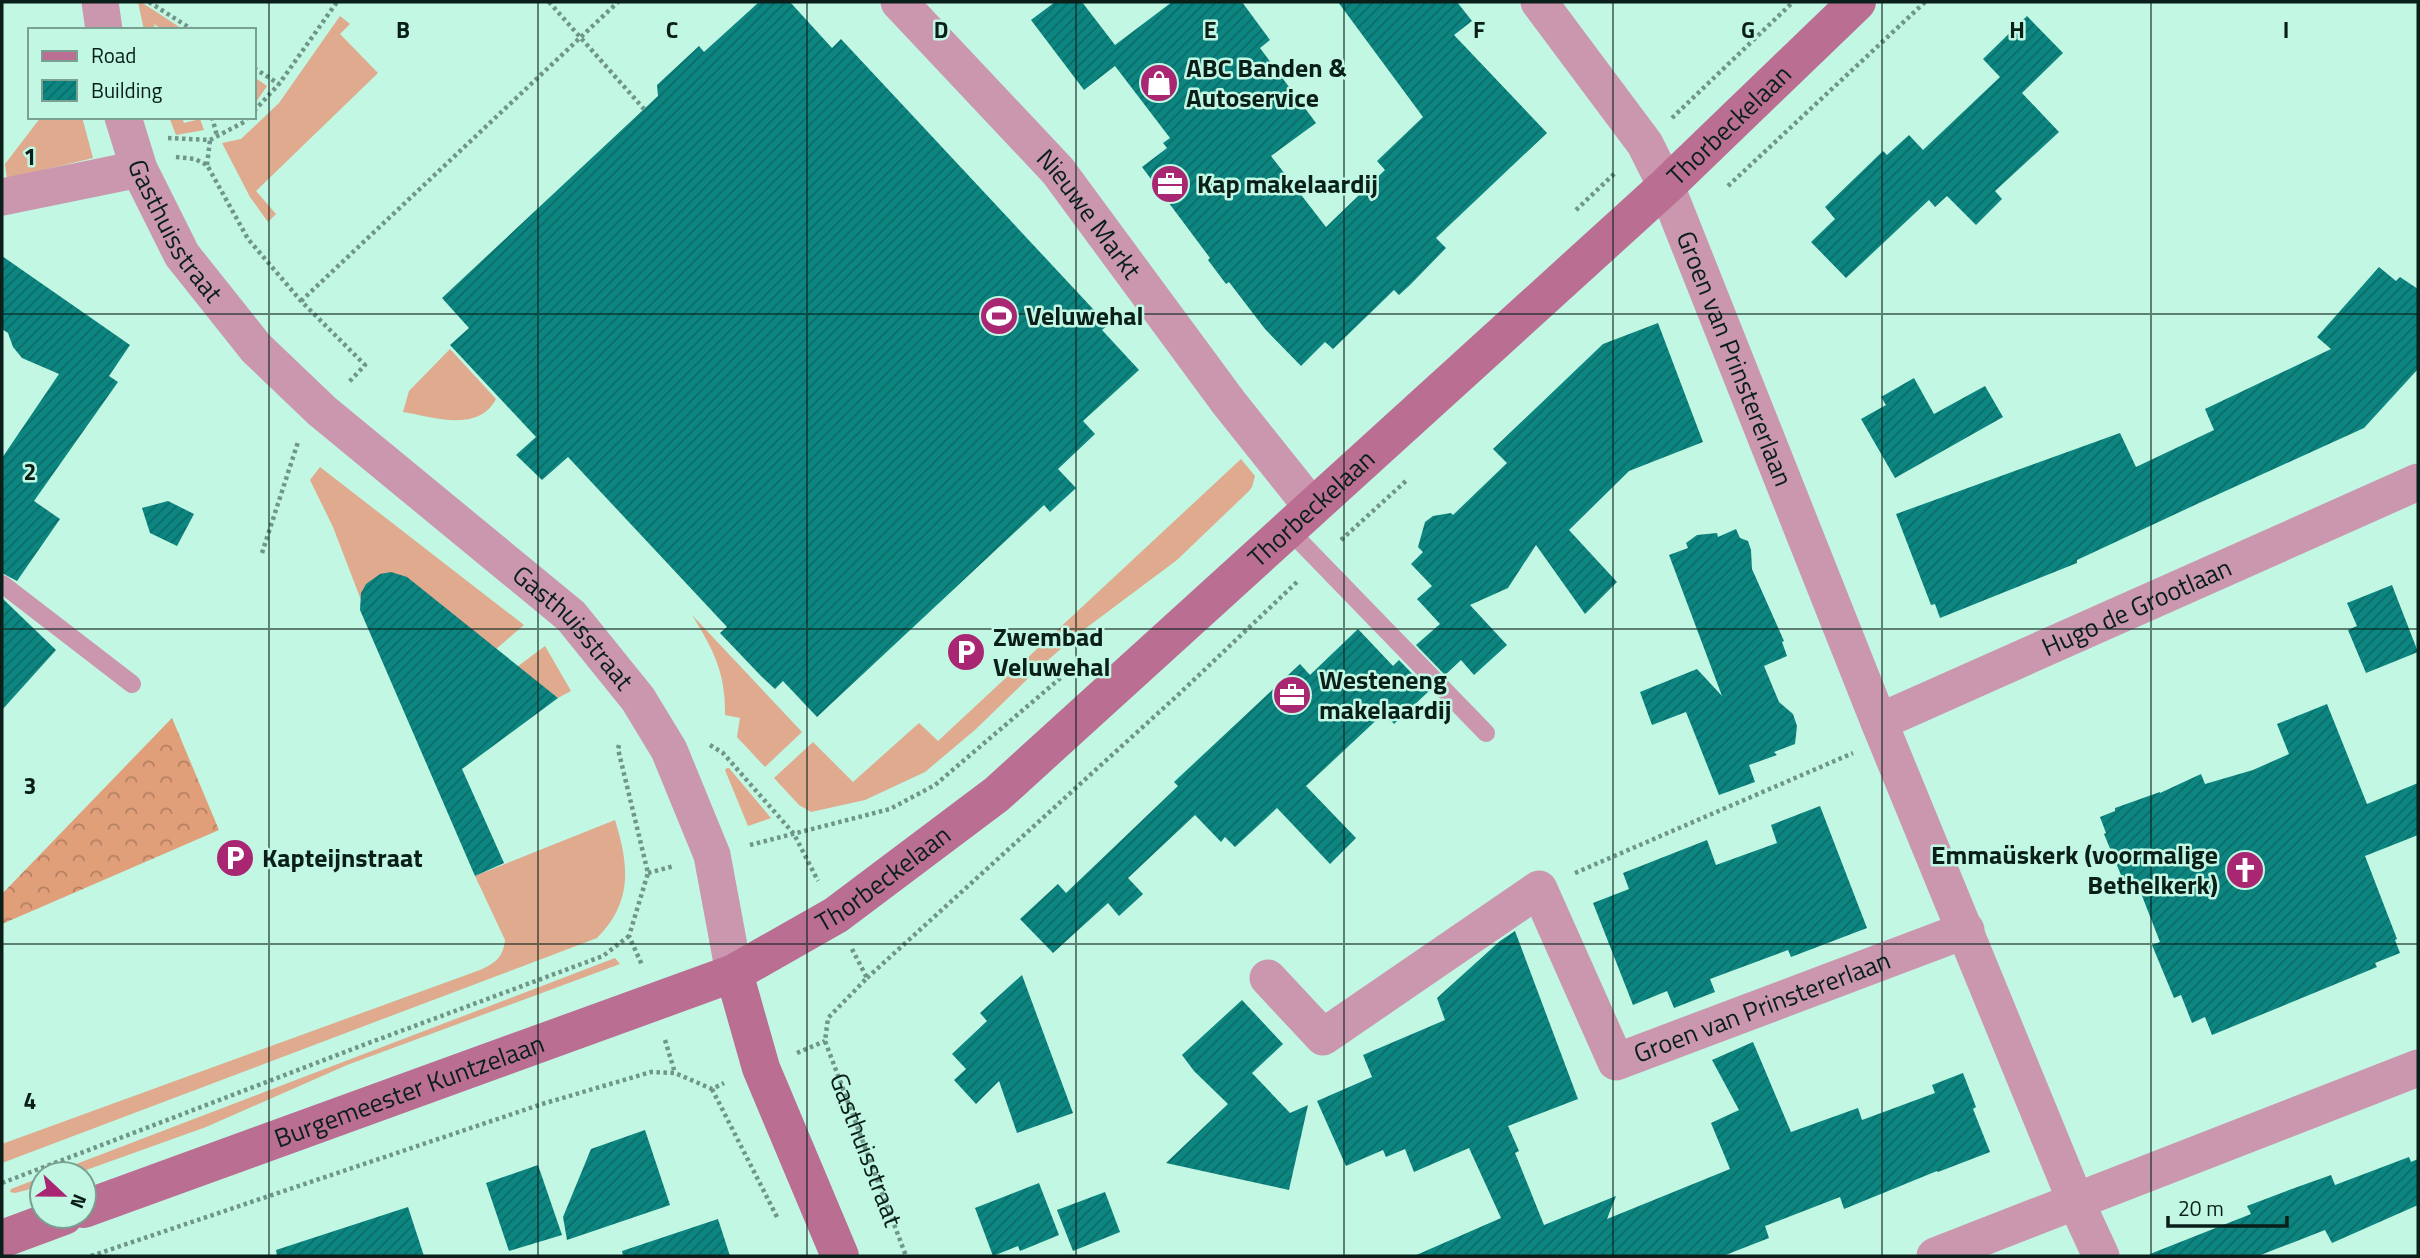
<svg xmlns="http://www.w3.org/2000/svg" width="2420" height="1258" font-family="'Titillium Web',sans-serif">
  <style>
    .grass { fill: #dfaa8d }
    .forest { fill: url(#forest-crowns) }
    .building { fill: url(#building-hatch) }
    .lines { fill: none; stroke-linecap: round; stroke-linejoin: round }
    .path { stroke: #6f9689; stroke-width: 4.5; stroke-dasharray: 3.5 3.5; stroke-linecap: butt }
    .service { stroke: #cb97af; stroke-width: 18 }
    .minor { stroke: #cb97af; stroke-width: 37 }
    .secondary { stroke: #b96e92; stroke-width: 38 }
    .grid { fill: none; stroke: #0a1f19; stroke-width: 2; stroke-opacity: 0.55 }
    .labels { text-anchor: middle; stroke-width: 5; stroke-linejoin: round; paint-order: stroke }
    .poi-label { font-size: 26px; font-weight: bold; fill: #0a1f19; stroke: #c1f7e3; text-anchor: start }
    .street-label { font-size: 26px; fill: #0a1f19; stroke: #c1f7e3 }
    .grid-label { font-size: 23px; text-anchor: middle; font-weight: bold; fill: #0a1f19; stroke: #c1f7e3; stroke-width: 5; stroke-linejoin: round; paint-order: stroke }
  </style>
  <defs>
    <pattern id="forest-crowns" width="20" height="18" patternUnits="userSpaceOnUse" patternTransform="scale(1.75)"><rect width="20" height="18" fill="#e09e79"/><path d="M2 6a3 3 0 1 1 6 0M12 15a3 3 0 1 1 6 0" fill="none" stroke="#b48062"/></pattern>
    <pattern id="building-hatch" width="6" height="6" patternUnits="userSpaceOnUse" patternTransform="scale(1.75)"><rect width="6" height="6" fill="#0d8580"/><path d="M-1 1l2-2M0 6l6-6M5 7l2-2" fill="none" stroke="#0b6c68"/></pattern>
  </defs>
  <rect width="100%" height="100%" fill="#c1f7e3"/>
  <g class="grass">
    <path d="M138,2h3l43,28h-21l-9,-6 1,6h-11z"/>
    <path d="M340,16l10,8 -10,10 38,39 -122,118 20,23 -8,8 -18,-25 -28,-54 19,-4 38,-36z"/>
    <path d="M254,77l13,9 -13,19z"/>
    <path d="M41,117h41l11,41 -86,21 -2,-15z"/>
    <path d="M169,117h13l2,6 16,-4 4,11 -28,5z"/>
    <path d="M450,349l46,50c-18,34 -63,18 -93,13l6,-21z"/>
    <path d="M1241,459l14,17 -3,11 -3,4 -72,69 -99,74 -38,33 -64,62 -51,43 -60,28 -54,12 -12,-7 -25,-27 39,-36 40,40 66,-59 19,18z"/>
    <path d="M320,467l204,158 -29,25 -134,-50 -28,-73 -23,-47z"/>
    <path d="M692,615l110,117 -37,35 -28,-30 3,-19 -15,-3c1,-42 -12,-66 -33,-100z"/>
    <path d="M545,646l26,45 -13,7 -41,-31z"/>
    <path d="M727,768h2l42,50 -23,8 -23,-56z"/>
    <path d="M615,820c14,45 18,82 -18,118l-595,225v-19l478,-174c15,-7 23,-12 25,-30l-30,-64z"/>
    <path d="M615,958l5,6 -273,101 -141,62 -131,47h-25z"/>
    <path d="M42,1177v9l-27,7 -5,-1 1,-3z"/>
  </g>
  <path class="forest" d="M172,718l47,112 -217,94v-30z"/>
  <g class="building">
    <path d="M759,2h31l42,46 9,-9 267,286 -6,5 37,40 -56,51 12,13 -37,35 18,19 -26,24 -6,-7 -227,212 -34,-36 -8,8 -14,-13 -41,-43 7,-6 -159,-170 -26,23 -26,-25 20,-18 -86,-92 19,-17 -27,-30 216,-202 -1,-11 42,-39 5,6z"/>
    <path d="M1055,2h27l33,43 57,-43h70l28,38 -10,8 56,75 -45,33 55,71 59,-57 -8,-9 46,-44 -85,-115h119l15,19 -18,14 93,98 -111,105 10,10 -36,37 -11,10 -5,-5 -61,59 -8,-7 -24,24 -36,-37 -36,-47 -3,2 -18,-24 2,-2 -68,-91 25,-19 -4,-5 7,-5 -55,-72 -31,24 -53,-70z"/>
    <path d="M2027,16l36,37 -41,40 37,39 -64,59 7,8 -26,26 -29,-29 -12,11 -6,-7 -83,78 -35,-36 24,-23 -10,-12 58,-56 4,4 22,-20 14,15 77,-73 -17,-18z"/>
    <path d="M2,256l128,89 -21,31 9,6 -84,119 26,18 -43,62 -15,-8v-115l57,-84 -37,-16 -9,-11 -5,-14 -6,-4z"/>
    <path d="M2379,267l17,14 4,-4 18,12v80l-54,59 -167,76 -120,56v3l-137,55 -5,-14 -4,1 -35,-91 224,-81 16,34 78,-37 -9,-21 126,-60 -14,-12z"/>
    <path d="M1658,323l45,119 -74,29 -60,59 48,52 -32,32 -49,-69 -28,43 -38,17 37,40 -33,30 -13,-15 -16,15 -29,-30 24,-21 -23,-25 15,-13 -21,-22 12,-12 -5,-5 7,-25 8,-6 18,-3 2,2 54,-52 -14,-14 110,-105z"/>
    <path d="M1914,378l20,36 51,-28 18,31 -108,61 -34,-59 25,-14 -5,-8z"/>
    <path d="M168,501l26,13 -17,32 -27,-13 -8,-25z"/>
    <path d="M1736,529l4,9 8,3 3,9 1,19 32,72 -2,1 5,14 -23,10 15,36 14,12 4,12 -2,18 -21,8 3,3 -28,10 6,17 -36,13 -33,-83 -34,13 -12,-33 57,-23 25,27 -53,-141 19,-7 -2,-5 11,-8 20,-2 1,4z"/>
    <path d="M391,572l16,5 151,121 -96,71 42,94 -29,13 -115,-266 1,-17 5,-9 14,-10z"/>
    <path d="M2392,585l26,67 -52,21 -18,-43 9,-4 -10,-23z"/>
    <path d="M2,598l54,52 -54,60z"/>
    <path d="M1358,629l35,37 6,-6 30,31 -35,33 -10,-11 -78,73 50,52 -26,26 -53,-56 -42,39 -10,-10 -4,5 -26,-27 -67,63 15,16 -24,22 -11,-13 -55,50 -33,-34 38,-35 8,9 112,-107 -4,-4 126,-118 10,11z"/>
    <path d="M2327,704l40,100 51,-21v52l-53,21 32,83 -2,1 5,13 -25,10 2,4 -165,68 -7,-18 -13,6 -11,-28 -7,3 -22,-53 8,-3 -23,-59 -11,4 -22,-53 2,-1 -6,-16 15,-6v-3l45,-16v1l41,-19 4,10 48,-14 36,-16 -12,-30z"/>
    <path d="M1820,806l47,122 -76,29 -3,-7 -78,29 5,13 -41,16 -7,-17 -34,14 -40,-102 36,-14 -6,-16 84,-33 9,25 61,-22 -6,-18z"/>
    <path d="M1515,931l63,168 -70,27 11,25 -4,2 29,72 72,-29 -9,23 123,-50 -19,-46 28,-13 -27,-50 41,-18 38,90 67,-24 4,12 73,-27 -3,-8 31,-12 13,34 -3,2 17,43 -52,20 -1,-1 -93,38 -4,-12 -75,29 4,12 -46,18h-309l87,-38 -32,-70 -55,24 -9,-23 -19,8 -3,-7 -37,16 -29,-65 55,-24 -9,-22 82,-35 -8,-22 63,-57z"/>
    <path d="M1022,975l51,138 -56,20 -18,-52 -23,23 -22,-24 12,-11 -14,-15 35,-33 -7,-8z"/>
    <path d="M1242,1000l41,44 -31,29 38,40 18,-8 -19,85 -123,-27 62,-59 -34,-33 -12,-16z"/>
    <path d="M645,1130l25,75 -103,35 -4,-23 28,-68z"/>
    <path d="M2409,1157l2,5 7,-3v46l-86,38 -7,-13 -67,26h-108v-2l101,-40 -4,-8 42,-16 42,-15 4,10z"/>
    <path d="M538,1165l24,70 -53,16 -23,-68z"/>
    <path d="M1039,1183l20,52 -39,16 -2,-5 -25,10 -18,-48z"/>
    <path d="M1105,1192l15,40 -47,19 -16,-41z"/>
    <path d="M408,1207l16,49h-147l-1,-6z"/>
    <path d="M718,1219l12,37h-107l-1,-5z"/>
  </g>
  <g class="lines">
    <g class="path">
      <path d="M149,2l44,28"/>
      <path d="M549,2l95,107"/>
      <path d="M254,68l25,16"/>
      <path d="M254,111l25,-27 58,-82"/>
      <path d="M212,117l5,19"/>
      <path d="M1672,118l121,-116"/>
      <path d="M168,138l42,2 34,-18 4,-5"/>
      <path d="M176,157l19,2 12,6 41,74 53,62 64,64 -16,17"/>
      <path d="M207,165l3,-25"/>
      <path d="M1728,186l197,-184"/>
      <path d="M1576,210l39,-37"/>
      <path d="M301,301l317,-299"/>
      <path d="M1341,540l66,-60"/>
      <path d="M262,553l36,-111"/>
      <path d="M619,745l-1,4 30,124 -19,63 13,29"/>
      <path d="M710,745l13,8 71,81 24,47"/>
      <path d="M750,845l140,-36 45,-24 129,-110"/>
      <path d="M648,873l26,-7"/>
      <path d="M1575,873l278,-120"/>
      <path id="s1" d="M852,949l15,29 -39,40 -3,23 81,215"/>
      <path d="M867,978l312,-284 120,-114"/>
      <path d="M665,1040l10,33"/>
      <path d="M797,1053l28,-12"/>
      <path d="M712,1089l66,130"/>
      <path d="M2,1183l372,-142 229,-85 26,-20"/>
      <path d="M91,1256l451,-152 109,-32 24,1 37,16 12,-6"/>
    </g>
    <g class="service">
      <path d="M1288,529l198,204"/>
      <path d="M2,584l130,100"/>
    </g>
    <g class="minor">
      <path d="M100,2l4,28"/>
      <path id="s2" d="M899,2l159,169 171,232 83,104"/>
      <path id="s3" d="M1539,2l106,142 21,42 213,536 197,480 25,54"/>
      <path id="s4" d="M123,117l16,52 43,86 74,93 66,63 249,205 67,83 31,51 43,105 22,118"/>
      <path d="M2,197l137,-28"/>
      <path id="s5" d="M1879,722l539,-240"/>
      <path id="s6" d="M1268,978l55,59 216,-148 77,173 350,-132"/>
      <path d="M1935,1256l483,-188"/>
    </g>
    <g class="secondary">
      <path d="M734,973l27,95 79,188"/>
      <path id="s7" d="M84,1209l650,-236 102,-58 161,-121 669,-608 191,-184"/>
      <path d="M2,1239l62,-23"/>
    </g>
  </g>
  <path class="grid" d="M269,2v1254M538,2v1254M807,2v1254M1076,2v1254M1344,2v1254M1613,2v1254M1882,2v1254M2151,2v1254M2,314h2416M2,629h2416M2,944h2416"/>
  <defs>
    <symbol id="shop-disc" viewBox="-11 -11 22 22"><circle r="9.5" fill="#a92772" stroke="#c1f7e3"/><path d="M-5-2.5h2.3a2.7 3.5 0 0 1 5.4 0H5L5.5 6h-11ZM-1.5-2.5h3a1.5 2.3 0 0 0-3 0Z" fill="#fff"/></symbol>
    <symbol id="office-disc" viewBox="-11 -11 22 22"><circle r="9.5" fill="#a92772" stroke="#c1f7e3"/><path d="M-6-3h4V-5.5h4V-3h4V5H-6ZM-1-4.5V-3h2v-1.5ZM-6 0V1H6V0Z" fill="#fff"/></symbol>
    <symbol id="stadium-disc" viewBox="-11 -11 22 22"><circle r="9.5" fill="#a92772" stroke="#c1f7e3"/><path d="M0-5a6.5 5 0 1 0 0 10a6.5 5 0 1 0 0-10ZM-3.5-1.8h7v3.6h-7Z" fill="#fff"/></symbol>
    <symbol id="parking-disc" viewBox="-11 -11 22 22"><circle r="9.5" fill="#a92772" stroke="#c1f7e3"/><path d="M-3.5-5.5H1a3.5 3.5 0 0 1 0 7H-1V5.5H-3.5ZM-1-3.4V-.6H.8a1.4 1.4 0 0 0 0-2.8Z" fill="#fff"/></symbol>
    <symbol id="church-disc" viewBox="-11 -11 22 22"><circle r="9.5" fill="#a92772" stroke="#c1f7e3"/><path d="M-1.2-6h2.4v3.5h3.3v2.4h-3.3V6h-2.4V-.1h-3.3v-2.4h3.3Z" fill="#fff"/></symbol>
  </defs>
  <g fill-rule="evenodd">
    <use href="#shop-disc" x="1137" y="61" width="44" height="44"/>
    <use href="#office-disc" x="1148" y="162" width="44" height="44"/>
    <use href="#stadium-disc" x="977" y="294" width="44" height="44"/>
    <use href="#parking-disc" x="944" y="630" width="44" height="44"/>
    <use href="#office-disc" x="1270" y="673" width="44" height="44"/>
    <use href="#parking-disc" x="213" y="836" width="44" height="44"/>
    <use href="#church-disc" x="2223" y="848" width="44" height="44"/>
  </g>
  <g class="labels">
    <g class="poi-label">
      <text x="1186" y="77">ABC Banden &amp;<tspan x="1186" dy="30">Autoservice</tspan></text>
      <text x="1197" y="193">Kap makelaardij</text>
      <text x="1026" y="325">Veluwehal</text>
      <text x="993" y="646">Zwembad<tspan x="993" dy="30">Veluwehal</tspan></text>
      <text x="1319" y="689">Westeneng<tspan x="1319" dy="30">makelaardij</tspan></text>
      <text x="2218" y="864" text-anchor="end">Emmaüskerk (voormalige<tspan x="2218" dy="30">Bethelkerk)</tspan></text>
      <text x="262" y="867">Kapteijnstraat</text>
    </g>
    <g class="street-label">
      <text dy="9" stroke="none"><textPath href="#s7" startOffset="2002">Thorbeckelaan</textPath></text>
      <text dy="9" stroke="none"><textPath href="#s2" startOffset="285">Nieuwe Markt</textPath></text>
      <text dy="9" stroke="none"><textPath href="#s4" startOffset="126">Gasthuisstraat</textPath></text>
      <text dy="9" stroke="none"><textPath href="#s3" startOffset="410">Groen van Prinstererlaan</textPath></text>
      <text dy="9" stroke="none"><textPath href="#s7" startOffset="1435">Thorbeckelaan</textPath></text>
      <text dy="9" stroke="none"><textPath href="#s5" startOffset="282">Hugo de Grootlaan</textPath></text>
      <text dy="9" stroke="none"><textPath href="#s4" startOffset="693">Gasthuisstraat</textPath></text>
      <text dy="9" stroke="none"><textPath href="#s7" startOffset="868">Thorbeckelaan</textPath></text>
      <text dy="9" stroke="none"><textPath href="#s6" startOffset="688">Groen van Prinstererlaan</textPath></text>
      <text dy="9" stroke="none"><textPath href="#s7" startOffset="346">Burgemeester Kuntzelaan</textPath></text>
      <text dy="9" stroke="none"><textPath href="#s1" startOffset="228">Gasthuisstraat</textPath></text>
    </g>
  </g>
  <g class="grid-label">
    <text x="403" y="38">B</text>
    <text x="672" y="38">C</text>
    <text x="941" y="38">D</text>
    <text x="1210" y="38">E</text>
    <text x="1479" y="38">F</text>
    <text x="1748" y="38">G</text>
    <text x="2017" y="38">H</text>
    <text x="2286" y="38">I</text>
    <text x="30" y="165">1</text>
    <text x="30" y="480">2</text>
    <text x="30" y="794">3</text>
    <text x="30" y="1109">4</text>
  </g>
  <rect width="2420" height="1258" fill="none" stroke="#0a1f19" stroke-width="7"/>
  <rect x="28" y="28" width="228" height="91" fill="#c1f7e3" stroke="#78a192" stroke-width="2"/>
  <rect x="42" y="51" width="35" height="10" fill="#b96e92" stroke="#78a192" stroke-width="2"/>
  <text x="91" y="63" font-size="21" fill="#0a1f19">Road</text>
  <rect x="42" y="80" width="35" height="21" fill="url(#building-hatch)" stroke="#78a192" stroke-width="2"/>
  <text x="91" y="98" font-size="21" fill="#0a1f19">Building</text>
  <g transform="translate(63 1195) rotate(112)"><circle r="33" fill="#c1f7e3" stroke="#78a192" stroke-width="2"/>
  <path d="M0-5L12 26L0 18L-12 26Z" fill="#a92772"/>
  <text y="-10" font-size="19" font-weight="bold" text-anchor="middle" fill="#0a1f19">N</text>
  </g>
  <path d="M2168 1216v10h119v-10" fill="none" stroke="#0a1f19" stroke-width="3.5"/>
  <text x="2178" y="1216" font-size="21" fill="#0a1f19" stroke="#c1f7e3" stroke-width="5" paint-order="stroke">20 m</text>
</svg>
